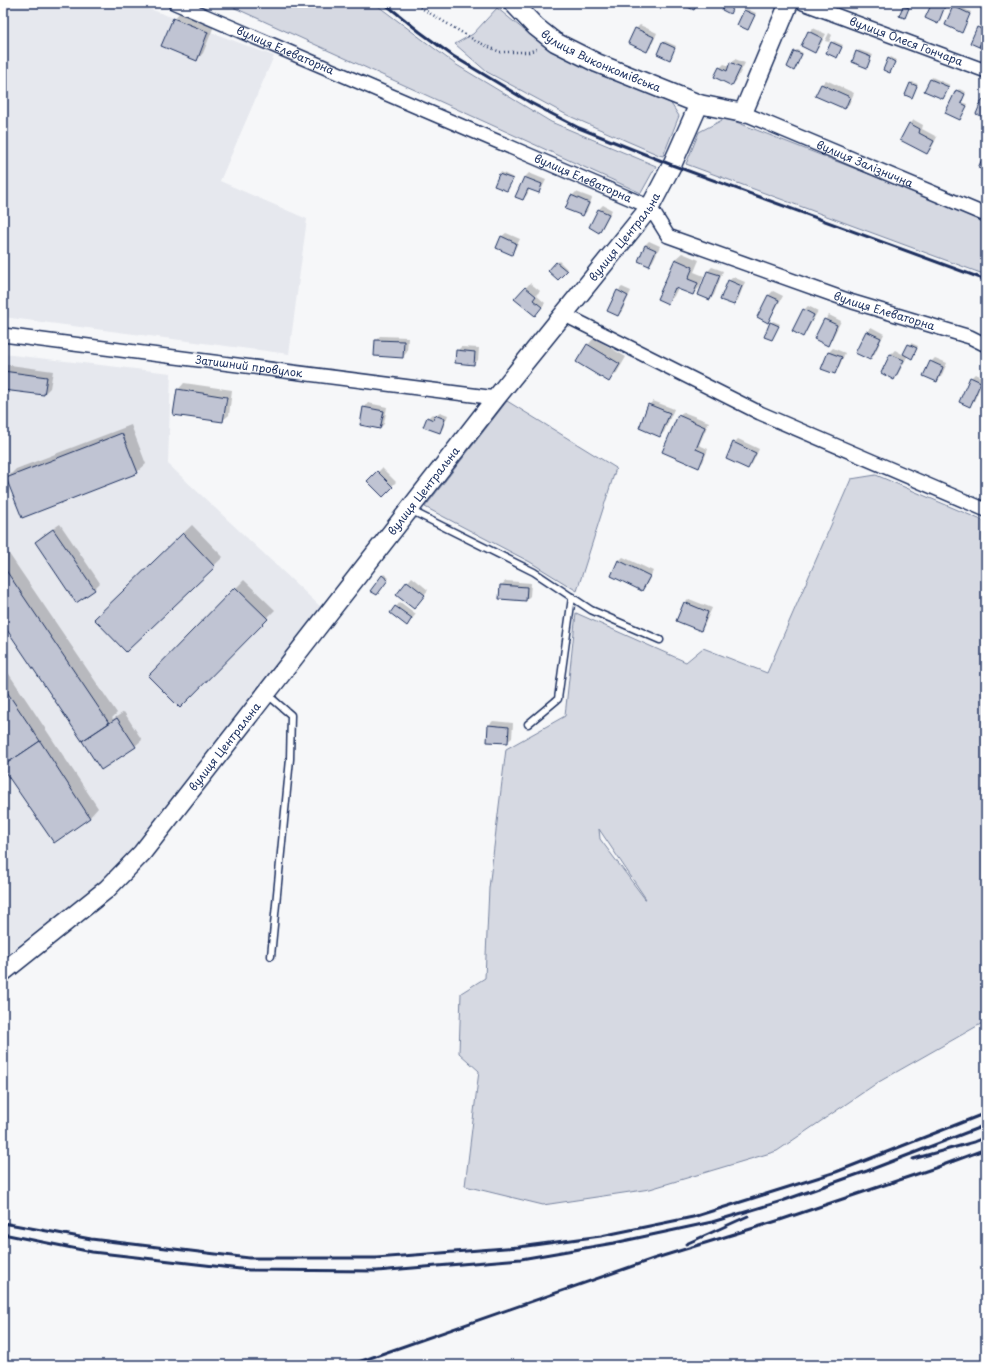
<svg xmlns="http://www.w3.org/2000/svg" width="989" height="1368" font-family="'Playpen Sans',sans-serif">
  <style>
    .built { fill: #e6e8ee }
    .green { fill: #d6d9e2; stroke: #7884a0; fill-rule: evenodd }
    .shadow { fill: #0003 }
    .building { fill: #c0c4d3; stroke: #1b2f5e }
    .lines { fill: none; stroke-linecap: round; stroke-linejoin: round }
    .lane-casing { stroke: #1b2f5e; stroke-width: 9 }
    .street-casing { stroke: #1b2f5e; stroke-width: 16 }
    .secondary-casing { stroke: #1b2f5e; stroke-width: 21 }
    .path { stroke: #1b2f5e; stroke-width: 2.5; stroke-dasharray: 1 3; stroke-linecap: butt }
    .lane { stroke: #fff; stroke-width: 6 }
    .street { stroke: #fff; stroke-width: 13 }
    .secondary { stroke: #fff; stroke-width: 18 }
    .rail { stroke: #1b2f5e; stroke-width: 3 }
    .labels { text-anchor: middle; stroke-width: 4; stroke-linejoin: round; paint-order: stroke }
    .street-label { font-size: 11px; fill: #1b2f5e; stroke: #fff }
  </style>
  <rect width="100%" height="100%" fill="#f6f7f9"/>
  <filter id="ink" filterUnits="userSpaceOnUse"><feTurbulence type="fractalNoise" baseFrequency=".025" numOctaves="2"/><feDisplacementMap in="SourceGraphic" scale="8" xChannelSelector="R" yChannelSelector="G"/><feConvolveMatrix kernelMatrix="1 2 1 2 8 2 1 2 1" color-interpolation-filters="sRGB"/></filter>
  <g filter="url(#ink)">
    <g class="built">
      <path d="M3,3h131l140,53 -54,125 87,38 -18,135 -286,-37z"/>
      <path d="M3,354l168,19 -3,91 156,146 -212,263 -109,84z"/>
    </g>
    <g class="green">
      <path d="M224,3h150l81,61 96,58 105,44 -15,27z"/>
      <path d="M497,8l27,22 41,27 103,42 11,17 -16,40 -4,-1 -92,-40 -80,-43 -32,-28 18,-10z"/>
      <path d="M726,118l260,102v55l-300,-111 13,-32z"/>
      <path d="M507,401l109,67 -39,123 -47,-29 -105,-55z"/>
      <path d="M876,475l110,47v499l-109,62 -100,68 -127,38 -107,16 -78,-19 14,-115 -20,-18 2,-60 24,-15 4,-90 17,-139 59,-33 11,-103 110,49 17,-14 64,25 84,-194zM599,829l47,70h-1l-45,-60z"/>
    </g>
    <g class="shadow">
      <path d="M887,3h12l-2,3z"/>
      <path d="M933,3h10l3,2 -8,17z"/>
      <path d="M906,5l4,2 -6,10v-10z"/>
      <path d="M956,5l15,7 -9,19 -8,-24z"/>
      <path d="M747,9l9,4 -7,14 -4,-17z"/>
      <path d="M180,12l34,14 -11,27 -6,7 -23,-41z"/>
      <path d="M640,25l17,8 -6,14 -4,4 -11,-22z"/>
      <path d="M980,26l6,2v21l-14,-6z"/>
      <path d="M813,28l13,6 -7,13 -4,5 -6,-20z"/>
      <path d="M829,33l3,2 -3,7 -4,-1z"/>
      <path d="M665,41l11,5 -6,13 -7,-16z"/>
      <path d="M834,41l9,4 -6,12 -5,-14z"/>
      <path d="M797,50l6,3 -9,16 1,-18z"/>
      <path d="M859,50l14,5 -6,12 -10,-15z"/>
      <path d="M891,57l5,3 -5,10 -2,-11z"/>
      <path d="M735,59l10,4 -9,18 -4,4 -12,-17 4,-4 6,2z"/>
      <path d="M932,77l18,8 -7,13 -18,-7z"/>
      <path d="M826,80l28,13 -5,11 -4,4 -28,-13 5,-11z"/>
      <path d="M912,82l6,2 -6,13 -1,-14z"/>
      <path d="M959,89l7,3 -4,10 6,2 -7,13 -4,-26z"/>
      <path d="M914,120l9,5 -1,4 15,8 -6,12 -4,4 -17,-29z"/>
      <path d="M501,172l13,6 -7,12 -12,-5z"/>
      <path d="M529,173l17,7 -4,8 -4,4 -8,-4 -3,7 -4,4 -7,-3 9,-19z"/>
      <path d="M576,192l16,6 -5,13 -4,4 -11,-19z"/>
      <path d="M603,205l9,5 -9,17 -4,4v-22z"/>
      <path d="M506,233l14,6 -5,10 -4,4 -10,-16z"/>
      <path d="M649,241l11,5 -7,15 -4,4 -4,-20z"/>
      <path d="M682,253l17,7 -5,12 10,4 -5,12 -6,6 -15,-6 -4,8 -6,7 7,-44z"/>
      <path d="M559,261l8,8 -9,10 -9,-8z"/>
      <path d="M712,267l11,4 -9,24 -4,4 -11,-4 9,-24z"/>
      <path d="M733,277l12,5 -7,18 -4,4 -5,-23z"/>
      <path d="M530,283l10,8 -4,4 9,8 -6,8 -23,-12z"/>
      <path d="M622,287l9,4 -9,20 -4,4v-24z"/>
      <path d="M773,291l10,5 -12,21 -4,4 -9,-5 11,-21z"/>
      <path d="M808,306l10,5 -12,21 -4,4 2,-26z"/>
      <path d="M829,315l12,6 -10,20 -4,4 -2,-25z"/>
      <path d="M773,321l7,3 -8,15 -1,-16z"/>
      <path d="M871,327l13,7 -10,21 -5,4 -2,-27z"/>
      <path d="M380,336l28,1 -1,15 -4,5 -27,-17z"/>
      <path d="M594,338l32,19 -10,17 -7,6 -21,-35z"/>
      <path d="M911,343l7,3 -4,10 -6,-1 -10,19 -4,5 -12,-6 9,-19 4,-4 9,5z"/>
      <path d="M461,347l18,1 -1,12 -4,4 -17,-13z"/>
      <path d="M833,348l12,5 -7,16 -4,4 -11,-5 6,-16z"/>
      <path d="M935,358l12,5 -6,14 -4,4 -6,-19z"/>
      <path d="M3,364l50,7 -3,17 -6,6 -41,-5z"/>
      <path d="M975,374l9,4 -10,23 -4,4 1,-27z"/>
      <path d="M184,383l48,7 -3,25 -7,6 -44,-31z"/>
      <path d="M653,401l21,8 -10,23 -4,4 -11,-31z"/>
      <path d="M368,403l19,4 -3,17 -4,4 -16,-20z"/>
      <path d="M440,412l8,3 -5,13 -4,4 -11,-14 4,-4 4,1z"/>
      <path d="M683,412l26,10 -10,23 9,4 -5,13 -4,4 -20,-50z"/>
      <path d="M131,425l15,39 -9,8 -130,6 9,-9z"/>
      <path d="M738,439l21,10 -7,15 -4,4 -14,-25z"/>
      <path d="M382,468l14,14 -13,13 -14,-14z"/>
      <path d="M60,524l40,59 -6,6 -58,-47 6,-6z"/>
      <path d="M192,525l31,32 -97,94 -22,-41z"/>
      <path d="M3,545l114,168 -5,5 1,1 11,-7 18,28 -7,6 -34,22 -98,-145z"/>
      <path d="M623,557l30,14 -7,15 -4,4 -23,-29z"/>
      <path d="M384,574l5,4 -11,14 4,-16z"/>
      <path d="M412,577l16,13 -10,13 -21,-8z"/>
      <path d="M244,580l31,30 -95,96 -31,-30z"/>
      <path d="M506,581l25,2 -1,13 -4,4 -25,-15z"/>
      <path d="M689,599l23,9 -8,18 -4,4 -15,-27z"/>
      <path d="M400,602l16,12 -9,11 -11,-18z"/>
      <path d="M3,665l95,143 -8,9 -36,24 -51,-74z"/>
      <path d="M493,721l20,2 -1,15 -5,4 -18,-17z"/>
    </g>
    <g class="building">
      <path d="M679,3h19l-4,7z"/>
      <path d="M725,3h10l-5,11 -8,-4z"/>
      <path d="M932,3h5l8,3 -7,18 -13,-6z"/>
      <path d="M903,6l6,2 -4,10 -6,-2z"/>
      <path d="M953,6l17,8 -8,19 -17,-8z"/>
      <path d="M744,10l11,5 -7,15 -11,-5z"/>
      <path d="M173,18l35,14 -11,29 -36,-15z"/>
      <path d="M977,27l9,4 -7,16 -9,-4z"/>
      <path d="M635,28l19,9 -7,15 -19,-9z"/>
      <path d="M808,31l14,7 -7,15 -14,-7z"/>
      <path d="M986,32v18l-7,-3z"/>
      <path d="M662,42l13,6 -5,12 -13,-6z"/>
      <path d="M831,42l11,5 -5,11 -11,-5z"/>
      <path d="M794,51l8,3 -8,17 -7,-4z"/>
      <path d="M856,51l15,6 -4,11 -15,-6z"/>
      <path d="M888,58l7,4 -5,11 -7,-3z"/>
      <path d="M730,62l11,5 -9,19 -18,-9 5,-10 8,4z"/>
      <path d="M930,79l19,8 -6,12 -19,-8z"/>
      <path d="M910,83l7,3 -5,12 -7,-3z"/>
      <path d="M821,84l29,13 -5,12 -30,-13z"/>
      <path d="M956,90l9,4 -4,9 6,3 -7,14 -15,-7z"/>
      <path d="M982,100l4,1v14l-1,3 -9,-4z"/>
      <path d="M909,123l11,6 -1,4 15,8 -7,13 -27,-14z"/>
      <path d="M982,159l4,2v10l-8,-3z"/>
      <path d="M499,174l14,5 -6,12 -13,-5z"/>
      <path d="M524,177l18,7 -3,9 -11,-4 -5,11 -8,-3z"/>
      <path d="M571,195l18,8 -6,13 -18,-7z"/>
      <path d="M598,209l11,5 -10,19 -10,-6z"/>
      <path d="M501,236l15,7 -4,12 -16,-7z"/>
      <path d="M645,245l11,5 -7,16 -11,-5z"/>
      <path d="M675,259l18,8 -5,12 10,4 -5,12 -18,-7 -7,16 -11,-5z"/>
      <path d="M556,262l11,9 -9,9 -10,-9z"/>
      <path d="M707,271l13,4 -10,25 -12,-5z"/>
      <path d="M728,280l14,6 -8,19 -14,-5z"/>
      <path d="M525,287l11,9 -3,4 9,7 -7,9 -21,-17z"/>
      <path d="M617,290l11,6 -10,20 -11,-5z"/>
      <path d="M768,295l11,5 -11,23 -11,-6z"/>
      <path d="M803,309l11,6 -11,22 -11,-6z"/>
      <path d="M824,319l13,6 -9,21 -14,-7z"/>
      <path d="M770,322l9,4 -7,14 -8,-3z"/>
      <path d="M866,331l15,7 -11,22 -15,-7z"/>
      <path d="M375,340l29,1 -1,17 -29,-2z"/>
      <path d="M587,344l33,20 -11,18 -33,-20z"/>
      <path d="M908,344l9,4 -5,11 -9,-5z"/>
      <path d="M456,350l19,2 -1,13 -19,-2z"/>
      <path d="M828,352l14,5 -7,17 -14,-5z"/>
      <path d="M890,354l14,6 -10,20 -13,-7z"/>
      <path d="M930,361l13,6 -6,15 -14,-6z"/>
      <path d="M3,371l44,6 -3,18 -41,-5z"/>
      <path d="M970,377l11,5 -11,25 -11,-5z"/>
      <path d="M177,389l50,8 -4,25 -50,-7z"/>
      <path d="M648,404l22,9 -10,24 -21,-9z"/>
      <path d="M363,407l21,4 -4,18 -20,-4z"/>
      <path d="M435,415l10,4 -5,14 -17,-6 4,-10 6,3z"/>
      <path d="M678,415l27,12 -9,22 9,4 -6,15 -37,-16z"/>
      <path d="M122,433l16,40 -116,45 -16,-40z"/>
      <path d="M733,442l23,11 -8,16 -22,-10z"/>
      <path d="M377,471l16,16 -10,10 -16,-16z"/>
      <path d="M53,529l42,61 -19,13 -41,-61z"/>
      <path d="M183,533l32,34 -89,85 -32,-33z"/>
      <path d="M618,560l32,16 -8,15 -31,-15z"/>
      <path d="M3,566l106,157 -27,18 -79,-117z"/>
      <path d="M382,575l6,5 -11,15 -7,-4z"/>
      <path d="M407,581l18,14 -11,14 -18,-14z"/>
      <path d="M500,585l27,2 -1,14 -27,-2z"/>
      <path d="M235,587l33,32 -88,89 -32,-32z"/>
      <path d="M684,602l24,10 -7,19 -25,-10z"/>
      <path d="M395,606l17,12 -5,8 -17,-13z"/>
      <path d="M3,686l37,55 -37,25z"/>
      <path d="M117,718l19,29 -35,23 -19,-29z"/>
      <path d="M488,725l21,2 -1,16 -21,-1z"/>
      <path d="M40,741l50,77 -36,25 -51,-74v-3z"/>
    </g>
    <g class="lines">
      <defs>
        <g id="lane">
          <path d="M410,510l124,62 57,38 69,30"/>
          <path d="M268,695l23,20 -1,44 -19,197"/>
          <path d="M528,724l30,-25 14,-102"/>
        </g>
        <g id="street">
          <path id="s1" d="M175,3l475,204 18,29 185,66 117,35 16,8"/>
          <path id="s2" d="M803,3l183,68"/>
          <path id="s3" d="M743,113l243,102"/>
          <path d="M563,314l197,99 226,97"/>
          <path id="s4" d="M3,335l493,63"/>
        </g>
        <g id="secondary">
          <path id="s5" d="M513,3l23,24 19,15 42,21 102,41 44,9 46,-110"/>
          <path id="s6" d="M3,972l104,-83 35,-36 354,-455 154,-191 22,-42 27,-61"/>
        </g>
      </defs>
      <use href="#lane" class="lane-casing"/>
      <use href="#street" class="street-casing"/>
      <use href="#secondary" class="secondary-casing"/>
      <path class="path" d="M413,3l63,38 24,11h29l10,-4"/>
      <use href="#lane" class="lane"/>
      <use href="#street" class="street"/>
      <use href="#secondary" class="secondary"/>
      <g class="rail">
        <path d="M384,3l36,29 33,24 78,47 48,25 93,37 314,115"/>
        <path d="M913,1159l61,-17 12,-5"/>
        <path d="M3,1223l88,16 158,19h127l143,-11 82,-11 92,-19 143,-45 150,-59"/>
        <path d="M3,1234l89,18 157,18 128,1 144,-12 93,-16 98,-21 70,-21 85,-30 119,-46"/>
        <path d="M686,1244l62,-28"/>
        <path d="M350,1365l303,-106 127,-39 155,-52 51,-19"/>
      </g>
    </g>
  </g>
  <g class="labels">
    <g class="street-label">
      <text dy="4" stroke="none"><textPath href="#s2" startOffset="110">вулиця Олеся Гончара</textPath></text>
      <text dy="4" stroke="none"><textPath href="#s1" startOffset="120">вулиця Елеваторна</textPath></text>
      <text dy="4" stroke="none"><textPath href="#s5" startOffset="107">вулиця Виконкомівська</textPath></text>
      <text dy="4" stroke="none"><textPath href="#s3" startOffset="132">вулиця Залізнична</textPath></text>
      <text dy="4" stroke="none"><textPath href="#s1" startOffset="444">вулиця Елеваторна</textPath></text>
      <text dy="4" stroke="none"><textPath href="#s6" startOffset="966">вулиця Центральна</textPath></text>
      <text dy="4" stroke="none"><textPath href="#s1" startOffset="780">вулиця Елеваторна</textPath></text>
      <text dy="4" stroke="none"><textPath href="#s4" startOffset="248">Затишний провулок</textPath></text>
      <text dy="4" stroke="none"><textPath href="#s6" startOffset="642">вулиця Центральна</textPath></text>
      <text dy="4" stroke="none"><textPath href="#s6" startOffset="318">вулиця Центральна</textPath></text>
    </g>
  </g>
  <rect width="989" height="1368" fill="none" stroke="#fff" stroke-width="16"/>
  <rect x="8" y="8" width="973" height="1352" fill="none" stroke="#1b2f5e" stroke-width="1.5" filter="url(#ink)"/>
</svg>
